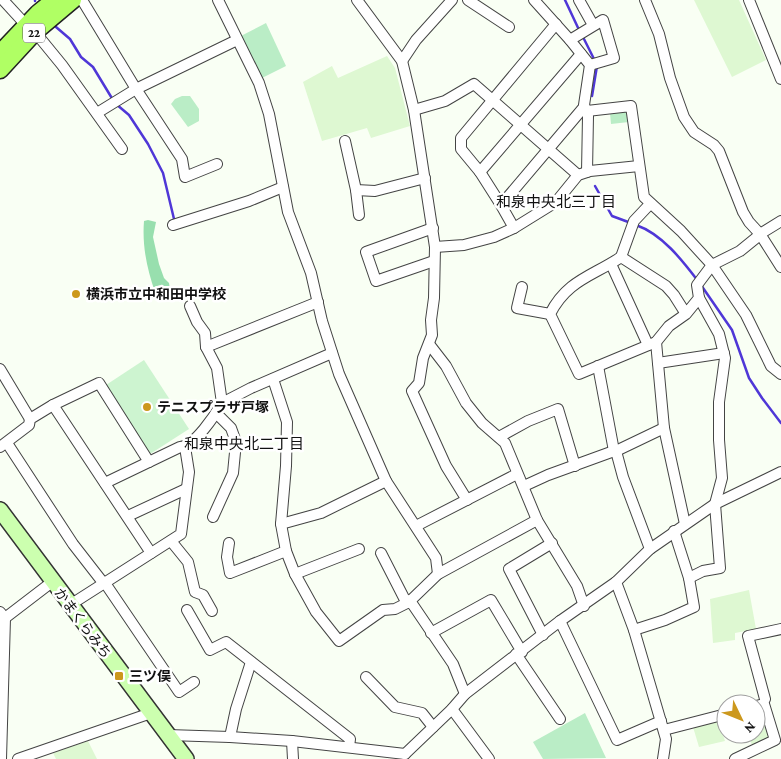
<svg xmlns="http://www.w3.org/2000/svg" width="781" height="759" font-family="'Crimson Pro','Noto Sans JP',serif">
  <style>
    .farmland { fill: #def8d2 }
    .green { fill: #baedc6 }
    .forest { fill: #98dfae }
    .pitch { fill: #cdf4d0 }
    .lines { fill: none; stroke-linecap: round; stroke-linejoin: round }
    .stream { stroke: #4f37d7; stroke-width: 2.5 }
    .street-casing { stroke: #444; stroke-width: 12 }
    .secondary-casing { stroke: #333; stroke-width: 18 }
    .primary-casing { stroke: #222; stroke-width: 19 }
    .street { stroke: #fff; stroke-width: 10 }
    .secondary { stroke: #ccffaf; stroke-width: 15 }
    .primary { stroke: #b0ff64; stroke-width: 16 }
    .poi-dot { fill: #cc981d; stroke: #fff; stroke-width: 2 }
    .labels { text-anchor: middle; stroke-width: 5; stroke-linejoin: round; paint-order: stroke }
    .shield { fill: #fff; stroke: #585858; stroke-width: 1 }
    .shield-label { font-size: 12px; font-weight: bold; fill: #111 }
    .poi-label { font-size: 14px; font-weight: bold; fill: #111; stroke: #fff; text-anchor: start }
    .street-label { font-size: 14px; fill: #111; stroke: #fff }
    .neighbourhood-label { font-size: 15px; fill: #111; stroke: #fff }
  </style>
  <rect width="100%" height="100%" fill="#f9fff4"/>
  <g class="farmland">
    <path d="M694,0h45l27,60 -34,17z"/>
    <path d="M387,56l8,12 15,58 -39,12 -4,-10 -45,13 -19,-59 29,-16 6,12z"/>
    <path d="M749,590l7,39 -21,4v7l-22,3 -3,-44z"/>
    <path d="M756,710h6l8,27 -18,8 -4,-11h8z"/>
    <path d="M718,720l7,21 -26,6 -6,-20z"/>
    <path d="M88,741l9,18h-41l-3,-6z"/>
  </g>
  <g class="green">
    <path d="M266,23l20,43 -24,12 -4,-2 -19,-39z"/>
    <path d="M182,96h8l9,13v12l-11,6 -17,-23 4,-5z"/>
    <path d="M625,111l3,3 1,8 -18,2 -1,-11z"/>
    <path d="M585,713l21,45 -63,1 -10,-17z"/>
  </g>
  <path class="forest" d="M148,220l8,2 -3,15 6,27 5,14 5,5 2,14 -3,3 -13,-8c-8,-23 -13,-46 -11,-71z"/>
  <path class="pitch" d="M144,360l45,69 -39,25 -44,-69z"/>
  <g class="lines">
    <g class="stream">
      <path d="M35,0v1"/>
      <path d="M565,0l15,32"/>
      <path d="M56,27l14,12 11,18 12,10 20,33"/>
      <path d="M583,37l12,24"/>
      <path d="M592,96l5,-30"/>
      <path d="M116,104l13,11 19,29 15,29 11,46"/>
      <path d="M595,186l17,30 19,7"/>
      <path d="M636,225c26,9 46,35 62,56"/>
      <path d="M701,285l31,45 17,48 13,20 19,25"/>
    </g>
    <defs>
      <g id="street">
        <path d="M3,0l23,25"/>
        <path d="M82,0l54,89 46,70 3,18 32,-13"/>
        <path d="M218,0l41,83 10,31 19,98 23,61 11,48 17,53 47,107 50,77 2,16"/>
        <path d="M357,0l45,61 12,49 21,137 -1,51 -3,22 1,15 -9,23 -4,25 -7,8 34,75 21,34"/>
        <path d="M468,0l41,27"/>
        <path d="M534,0l36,40 20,25 -6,40 4,11 -1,56"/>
        <path d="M579,0l14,25"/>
        <path d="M645,0l14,34 11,44 14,39 10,15 20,13 5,6 24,61 6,10 11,12 21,33"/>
        <path d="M749,0l32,79"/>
        <path d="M35,32l27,33 60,84"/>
        <path d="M570,40l33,-20 11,38 -24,7"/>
        <path d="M402,61l14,-21 36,-40"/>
        <path d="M414,110l31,-9 29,-17 104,91"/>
        <path d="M587,111l44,-5 13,91 37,34 31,34 34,50 25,51 10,8"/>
        <path d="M97,113l39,-24 101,-49"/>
        <path d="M345,141l11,49 19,1 50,-13"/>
        <path d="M480,172l101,-118"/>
        <path d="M356,190l3,25"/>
        <path d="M501,205l83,-98"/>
        <path d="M173,225l76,-24 34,-14"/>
        <path d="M433,228l-67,24 10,29 58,-20"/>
        <path d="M514,228l-13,-23 -21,-33 -19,-23v-11l95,-114"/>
        <path d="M435,247l29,-2 30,-8 20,-9 42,-26 22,-27 12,-4 49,-5"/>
        <path d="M621,257l13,-36 16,-17"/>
        <path d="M611,264l37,81"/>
        <path d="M522,287l-5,21 33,6"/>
        <path d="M686,314l-12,-19 -8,-9 -45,-29c-28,19 -54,23 -71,57l29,60 77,-32 13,-16 17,-12 13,-16 -2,-13 15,-20 28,-14 16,-13 4,-4 21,-13"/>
        <path d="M656,342l8,86 21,96"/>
        <path d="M429,344l17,22 20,37 16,20 23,20 32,77 40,66 7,20"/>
        <path d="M206,347l112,-45"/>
        <path d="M658,363l66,-10"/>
        <path d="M598,366l16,85h2l7,26 27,72"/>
        <path d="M0,369l30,50"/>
        <path d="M273,379l14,43 -1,44 -5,58 5,27 9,23 21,38 23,29 44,-31 12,-1 14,-7 29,-28 99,-54"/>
        <path d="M222,403l29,-15 81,-35"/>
        <path d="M53,405l98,148"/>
        <path d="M499,437l29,-16 30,-12 17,57"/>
        <path d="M7,443l66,101 28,36 4,3 74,109 15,-10"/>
        <path d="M0,447l29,-22 1,-6 23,-14 46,-22 50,79"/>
        <path d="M616,451l48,-23"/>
        <path d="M105,483l75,-36c15,-1 35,-32 42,-44l-5,-35 -11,-21 -1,-14 -8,-11 -7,-16"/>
        <path d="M524,486l24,-11 66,-24"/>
        <path d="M128,516l58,-27"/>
        <path d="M213,517l20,-44 3,-31 -5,-14 -15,-15"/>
        <path d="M281,524l40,-11 65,-32"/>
        <path d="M416,526l101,-52"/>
        <path d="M171,541l17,21 7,30 8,3 9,16"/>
        <path d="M229,543l-2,14 3,16 56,-22"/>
        <path d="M381,553l23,45 9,7 40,59 12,30"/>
        <path d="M295,574l64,-25"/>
        <path d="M689,578l14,-7 17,-3 -5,-64 7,-26 -3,-38v-38l6,-44 -6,-24 -20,-36"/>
        <path d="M616,582l18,48 32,109 -3,20"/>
        <path d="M70,605l111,-71 8,-62 -4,-25"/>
        <path d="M187,610l23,40 16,-8 124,97 -1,8"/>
        <path d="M0,612l5,6 -4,141"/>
        <path d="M5,618l47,-36"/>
        <path d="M560,621l57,119 44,-19"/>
        <path d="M634,630l31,-10 29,-13 -5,-29 -15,-47"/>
        <path d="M431,633l60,-33 31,52"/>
        <path d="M543,635l-34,-66 43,-26"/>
        <path d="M516,654l44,65"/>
        <path d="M366,677l29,30 27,6 11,14"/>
        <path d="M765,699l-17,-63 33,-7"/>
        <path d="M452,709l37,50"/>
        <path d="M664,730l62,-16"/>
        <path d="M168,735l62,2 62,4 113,13"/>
        <path d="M230,737l6,-28 15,-47"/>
        <path d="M292,741l1,18"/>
        <path d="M405,754l47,-45 13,-15 95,-73 56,-39 34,-33 65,-45 66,-32"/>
        <path d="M18,759l133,-46"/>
        <path d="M735,759l40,-19 -11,-36 -8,2"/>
      </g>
      <path id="secondary" d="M0,510l186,249"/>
      <g id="primary">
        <path d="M0,53l38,-40 16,-13"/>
        <path d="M0,70l35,-38 38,-32"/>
      </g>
    </defs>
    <use href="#street" class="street-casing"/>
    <use href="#secondary" class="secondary-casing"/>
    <use href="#primary" class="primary-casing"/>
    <use href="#street" class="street"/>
    <use href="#secondary" class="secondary"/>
    <use href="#primary" class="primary"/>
  </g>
  <g class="poi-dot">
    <circle cx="76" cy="294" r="5"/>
    <circle cx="147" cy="407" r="5"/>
    <rect x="114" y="671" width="10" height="10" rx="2.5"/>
  </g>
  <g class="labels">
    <rect class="shield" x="23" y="23.5" width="22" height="19" rx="4"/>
    <g class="shield-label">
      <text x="34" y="37">22</text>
    </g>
    <g class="poi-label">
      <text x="86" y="299">横浜市立中和田中学校</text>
      <text x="157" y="412">テニスプラザ戸塚</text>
      <text x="129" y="681">三ツ俣</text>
    </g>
    <g class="street-label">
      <text transform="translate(83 623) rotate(53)" y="5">かまくらみち</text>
    </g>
    <g class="neighbourhood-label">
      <text x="556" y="207">和泉中央北三丁目</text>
      <text x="244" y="449">和泉中央北二丁目</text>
    </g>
  </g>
  <g transform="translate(741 719) rotate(133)"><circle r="24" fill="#ffffff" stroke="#a0a0a0"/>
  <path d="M0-4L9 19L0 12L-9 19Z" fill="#cc981d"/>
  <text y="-8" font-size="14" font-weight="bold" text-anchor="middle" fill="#111111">N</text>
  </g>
</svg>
